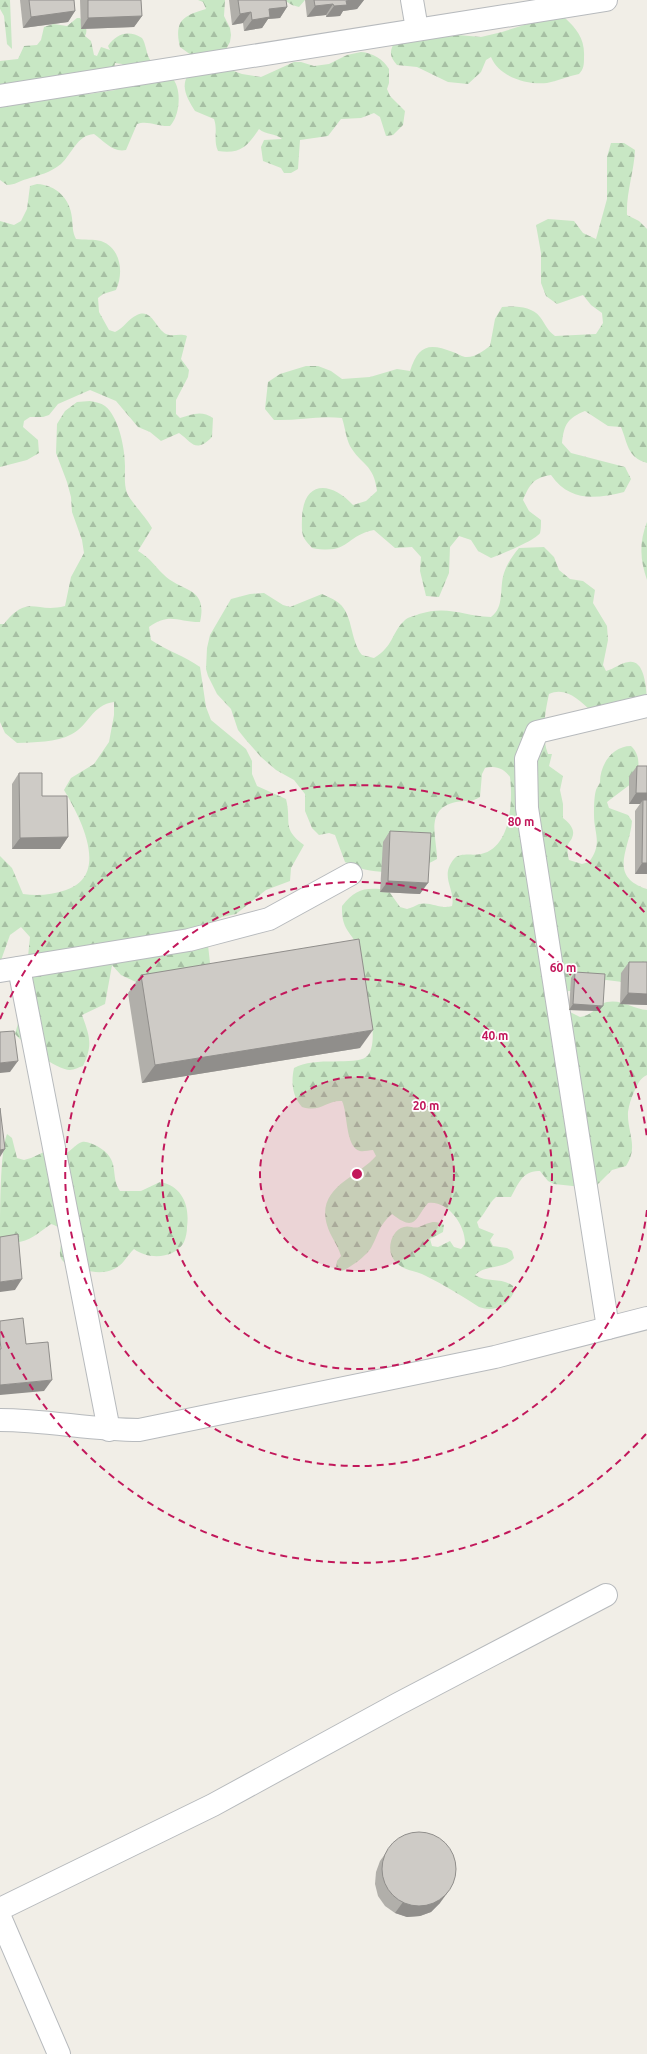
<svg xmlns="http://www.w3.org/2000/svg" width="647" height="2054" font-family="Ubuntu,sans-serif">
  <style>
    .forest { fill: url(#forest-firs); fill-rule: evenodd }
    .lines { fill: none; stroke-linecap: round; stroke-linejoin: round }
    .minor-casing { stroke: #b7babd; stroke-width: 24 }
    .minor { stroke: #fff; stroke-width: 22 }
    .wall { fill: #b1afaa }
    .shaded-wall { fill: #908e8b }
    .building { fill: #cecbc6; stroke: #908e8b }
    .ring { fill: none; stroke: #c2185b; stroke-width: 2; stroke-dasharray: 7 5 }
    .centre { fill: #c2185b; stroke: #fff; stroke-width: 2 }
    .ring-label { font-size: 12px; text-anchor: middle; font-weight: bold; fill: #c2185b; stroke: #fff; stroke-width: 3.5; stroke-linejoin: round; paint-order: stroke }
  </style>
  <defs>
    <pattern id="forest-firs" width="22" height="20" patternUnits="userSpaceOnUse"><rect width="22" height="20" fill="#c8e7c4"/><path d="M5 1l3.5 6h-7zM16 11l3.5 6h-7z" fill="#a6bfa3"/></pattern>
  </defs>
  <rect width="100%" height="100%" fill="#f1eee7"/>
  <g class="forest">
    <path d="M0,0h10l2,49 -5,-5 -3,-28 -4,-7z"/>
    <path d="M198,0h27l-1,16 6,12 1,7 -1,7 -6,11 -33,2 -11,-8c-6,-27 3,-31 26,-38l-3,-7z"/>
    <path d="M284,0h21l-6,7 -7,-2z"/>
    <path d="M564,17c13,12 21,22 20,40 0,7 0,12 -5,17 -11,2 -21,7 -32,9 -20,2 -48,-6 -56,-26l-5,3 -5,12 -13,12 -20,-2 -31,-15 -20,-2c-6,-7 -8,-11 -4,-20l6,-3 59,-7 23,2 21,-5 35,-11z"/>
    <path d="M77,18h3c4,6 9,11 5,18l6,5 3,14 3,1 4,-9 9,3 -2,-4c9,-13 21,-16 34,-8 4,6 4,14 7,20 5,10 17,13 24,21 9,11 7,37 -3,47 -12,1 -22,-6 -33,-2l-11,26c-13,3 -22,-9 -32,-16 -17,1 -22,20 -33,30 -11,9 -22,11 -34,15 -8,2 -12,6 -20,6l-7,-5v-119l18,-2 6,-13 13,-1 4,-5 3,-13 9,-3 14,2zM115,63l7,1 2,3 -1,17 -8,6 -26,4 -3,-3 7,-16v-6h21z"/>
    <path d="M361,52c12,1 22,7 28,17v14l-2,6 3,7 15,15 -2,14 -10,10 -7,1 -6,-19 -6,-4 -13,5 -20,1 -13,17 -28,4 -2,29 -7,4h-7l-3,-5 -18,-7 -2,-14 3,-7 18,-1c-7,-6 -16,-4 -23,-10 -12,18 -19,25 -41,22 -5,-11 0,-21 -4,-32l-19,-8c-7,-11 -15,-24 -7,-36l40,-6 14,5 19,3 33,-15h7l13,4 15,-2 18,-9z"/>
    <path d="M611,143h13l11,7c-1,22 -9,43 -8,65l12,6 8,8v234c-20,-6 -19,-19 -26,-36l-13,-1 -23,-15c-17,7 -21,13 -23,32l9,10 54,14 6,12 -7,13c-29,7 -54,10 -73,-17 -18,3 -21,9 -28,25l6,11 12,9c0,4 0,10 -1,13 -4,7 -40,22 -49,25l-13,-7 -7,-11 -12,-4 -9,11 -1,26 -10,24 -13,-1 -6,-25 1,-14 -9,-10 -17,1 -21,-18c-30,6 -24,25 -62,18 -2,-3 -6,-6 -8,-10 -3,-5 -2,-15 -2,-21 2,-38 30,-35 51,-12l13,-4 11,-10c-3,-27 -16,-26 -27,-45 -4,-8 -5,-19 -8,-28 -23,-3 -45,3 -68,2l-9,-11 3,-27 12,-8 26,-8h12l13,5 11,8 28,-2 27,-8 13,2c8,-25 18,-29 43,-19 3,1 8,4 12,5 10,1 18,-6 25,-11l5,-27 7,-12c12,-1 30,-1 38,10 6,8 7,13 15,19l41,-2 7,-11 -1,-10 -11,-8 -8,-10 -26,9 -11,-8 -5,-13v-30l-5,-28 12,-6 26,2 9,12 13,6 11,-40v-42z"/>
    <path d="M37,184c19,1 33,14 35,34 1,8 0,13 4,21 8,1 18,0 25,2 20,7 23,32 15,49l-13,4 -5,4 1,14 10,18 6,2c9,-4 13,-13 22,-17 15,-7 18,13 29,19 6,3 14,-1 21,2l-6,23 8,11 -1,7 -12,23v14l4,4c12,-4 22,-8 33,0l-1,19c-17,17 -20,5 -33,-4l-18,8 -11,-9 -12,-5 -22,-26 -26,-11 -32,14 -9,11 -6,2h-13l-6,4 -1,6 15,13 1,13 -12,7 -27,7v-246l14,4 7,-4 6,-12 3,-23z"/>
    <path d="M90,401c5,1 11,2 15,5 14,11 20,43 20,60 0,9 -1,19 2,27 4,9 19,24 25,35l-14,23c14,9 14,12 25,23 19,19 45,12 37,48 -23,0 -30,-10 -51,5l2,13c16,11 34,16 49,27l6,40 5,13 35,29 6,12v13l5,12 29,13c6,24 -5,29 18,46l-13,23 -1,13 -24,9 -30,24 -14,3 -12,7 -3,12 3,27 -5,12 -67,8 -17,-8 -9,-10 -7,39 -23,11c8,22 11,30 1,51 -4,1 -9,4 -13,4 -14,0 -46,-26 -55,-36l8,-28 7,-69 -9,-10 -11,8 -10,28v-107l12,12 11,26c15,2 28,1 43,-4 45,-15 14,-73 -2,-100l7,-12 23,-14 15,-22 5,-27v-13c-22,3 -25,23 -42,32 -16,9 -38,8 -55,9l-12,-10 -5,-11v-98h4c25,-31 31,-10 61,-18l6,-29 13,-24 -2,-13 -10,-28 -1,-15 -4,-15 -11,-29 1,-29 8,-13 12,-9z"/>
    <path d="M647,522v58c-7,-20 -8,-38 0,-58z"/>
    <path d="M544,547l10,10 5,13 11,9 13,2 12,9 -2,13 14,23 1,14 -5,25 3,6c8,-2 14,-8 23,-9 18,-3 18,35 18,49h-56c-11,-11 -26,-25 -42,-17 -4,18 -8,42 -1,60h4l-3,12 14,10 -3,14 3,14v14c6,5 13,11 9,20 -1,3 -4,4 -4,8 -1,5 0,10 1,14l13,4 7,-2c14,-19 5,-28 5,-47 0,-8 0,-18 2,-25 1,-3 4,-6 4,-8 0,-17 12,-36 31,-36 10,9 8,22 5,34l-29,22 2,6 19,7 4,6c-2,28 -25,55 15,68v96l-41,-5 -32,11h-6l-5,7 5,13 12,6c15,-2 16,-13 27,-15 15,-3 26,7 40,8v65c-8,4 -9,9 -13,17 -3,6 -5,13 -6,20 -1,21 11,34 -2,54l-14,4 -15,15 -15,2 -28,-3 -6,-3 -8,-10c-18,-1 -22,14 -29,26h-15c-8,7 -11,17 -19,25l2,6 15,6 -4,6 3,6 14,2 5,3 2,7c-11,12 -28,6 -39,17 12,8 27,2 38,11l1,6c-7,15 -20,20 -35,15 -17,-11 -35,-22 -53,-31 -11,-6 -24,-5 -32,-16 -8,-10 -3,-30 10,-33 5,-2 10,2 15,0 10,-4 15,-8 25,-2l-1,7 -13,7 2,7 6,1 12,-6 4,6 7,2 4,-5c1,-18 -17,-44 -37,-41 -13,15 -12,30 -36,11 -14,12 -13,20 -21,34 -6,9 -20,19 -29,23l-6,-3 1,-7 4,-5c-3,-11 -11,-20 -14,-31 -11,-38 30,-47 49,-69l-3,-6c-4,0 -10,2 -13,1 -15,-4 -12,-38 -18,-50 -16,-1 -21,12 -40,6 -10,-11 -11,-25 -8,-39 21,-12 61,-2 72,-11 16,-12 -1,-69 -5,-86 -1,-6 2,-13 0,-18 -8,-21 -20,-21 -19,-47 14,-18 24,-19 46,-16l12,17 7,2c4,-1 8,-3 12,-5 12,-3 22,6 33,2 4,-17 -13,-29 2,-47 6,-7 18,-3 27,-5 30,-6 32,-53 29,-77 -6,-9 -15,-12 -25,-9l-3,6 -2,23c-9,6 -14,3 -24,5 -32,7 -19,35 -19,57 -26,15 -65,18 -92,3l-10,-27 -6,-2 -10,2 -7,-7 -7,-17v-17l-11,-14 -18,-10 -15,-13 -15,-17 -8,-10 -7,-21 -14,-15 -9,-18 -2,-7 1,-21 3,-13 21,-36 19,-5 14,-1 19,12 7,2 32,-13c4,2 10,4 14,7 18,11 13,38 26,54l12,3c20,-12 17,-25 31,-38 3,-3 10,-4 14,-6 29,-9 44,2 72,3 14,-10 8,-29 13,-44 3,-9 9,-18 15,-25z"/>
    <path d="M7,1134l5,4 5,20 7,2 7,-2 13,-6 20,2c7,-2 11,-10 18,-12 5,-1 10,2 15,4 25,14 12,29 23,45h21l19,-9c22,4 30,23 27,45 0,5 -1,10 -3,15 -9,17 -36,18 -50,7 -4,4 -6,7 -10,12 -11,14 -30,13 -45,7 -5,-1 -13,-3 -17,-8 -8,-11 11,-30 -11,-36 -18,12 -26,24 -51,15 0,-22 0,-90 7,-105z"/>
  </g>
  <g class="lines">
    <defs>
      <g id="minor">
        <path d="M412,0l5,29"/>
        <path d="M0,96l606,-96"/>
        <path d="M19,968l90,462"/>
        <path d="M0,971l189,-31 80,-21 82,-45"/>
        <path d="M608,1328l-81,-520 -1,-49 11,-27 110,-26"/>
        <path d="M0,1420c47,0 92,10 139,10l356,-73 152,-39"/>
        <path d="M0,1909l213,-104 185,-101 208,-109"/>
        <path d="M0,1917l59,137"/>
      </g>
    </defs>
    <use href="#minor" class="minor-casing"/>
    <use href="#minor" class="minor"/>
  </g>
  <g class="wall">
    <path d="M20,0h54l1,11 -7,11 -45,6z"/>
    <path d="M80,0h61l1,16 -8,11 -53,2z"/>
    <path d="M229,0h57l1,7 -7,11 -12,1 -6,9 -18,3 -1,-8 -11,2z"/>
    <path d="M305,0h59l-7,9 -14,2 -3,5 -14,1v-2l-19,2z"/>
    <path d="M637,766h10v108h-12v-63l5,-7h-11v-27z"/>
    <path d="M19,773l23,23 26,41 -8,12h-48v-65z"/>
    <path d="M390,831l30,63 -40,-2 3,-50z"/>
    <path d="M629,962l18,43 -27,-1 1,-31z"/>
    <path d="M575,972l24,39 -30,-1 2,-32z"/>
    <path d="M141,975l219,73 -218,35 -14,-90z"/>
    <path d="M388,1850l52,53 -9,9 -11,4 -13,1 -12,-4 -10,-7 -7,-10 -3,-12 1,-12 4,-11z"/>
  </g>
  <g class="shaded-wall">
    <path d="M351,0h13l-7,9 -14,2 -3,5 -14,1 8,-11 12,-5z"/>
    <path d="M333,4l-7,11 -19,2 8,-11z"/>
    <path d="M287,7l-7,11 -12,1 -6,9 -18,3 8,-11 17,-11z"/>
    <path d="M75,11l-7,11 -45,6 8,-11z"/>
    <path d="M251,12l-8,11 -11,2 8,-11z"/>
    <path d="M142,16l-8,11 -53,2 7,-11z"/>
    <path d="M636,793h11v11l-4,-4 -3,4h-11z"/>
    <path d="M68,837l-8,12h-48l8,-11z"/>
    <path d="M642,863h5v11h-12z"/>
    <path d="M388,881l40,2 -8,11 -40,-2z"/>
    <path d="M628,993l19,1v11l-27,-1z"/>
    <path d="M573,1004l30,2 -4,5 -30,-1z"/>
    <path d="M373,1030l-13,18 -218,35 13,-18z"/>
    <path d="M18,1061l-8,11 -10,1v-10z"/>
    <path d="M5,1149l-5,8v-7z"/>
    <path d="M22,1279l-7,11 -15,2v-10z"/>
    <path d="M52,1380l-8,11 -44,4v-10z"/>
    <path d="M448,1892l-8,11 -9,9 -11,4 -13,1 -12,-4 8,-11z"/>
  </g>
  <g class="building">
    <path d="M29,0h45l1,11 -44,6z"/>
    <path d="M88,0h53l1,16 -54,2z"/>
    <path d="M238,0h48l1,7 -18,2 1,8 -18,3 -1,-8 -11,2z"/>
    <path d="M314,0h37l-5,1 1,4 -13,1 -1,-2 -18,2z"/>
    <path d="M637,766h10v27h-11z"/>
    <path d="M19,773h23v23h25l1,41 -48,1z"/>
    <path d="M643,800h4v63h-5z"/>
    <path d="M390,831l41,2 -3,50 -40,-2z"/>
    <path d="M359,939l14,91 -218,35 -14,-90z"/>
    <path d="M629,962h18v32l-19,-1z"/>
    <path d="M575,972l30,2 -2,32 -30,-2z"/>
    <path d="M14,1031l4,30 -18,2v-31z"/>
    <path d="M0,1108l5,41 -5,1z"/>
    <path d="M18,1234l4,45 -22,3v-45z"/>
    <path d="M23,1318l3,26 22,-2 4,38 -52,5v-36h1l-1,-9v-19z"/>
    <circle cx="419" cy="1869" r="37"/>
  </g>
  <circle cx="357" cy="1174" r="97" fill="#c2185b" fill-opacity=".12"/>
  <g class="ring">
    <circle cx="357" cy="1174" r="97"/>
    <circle cx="357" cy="1174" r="195"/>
    <path d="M647 1210A292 292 0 1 1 647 1138"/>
    <path d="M646 1434A389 389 0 0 1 0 1329M0 1019A389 389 0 0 1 646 914"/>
  </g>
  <circle cx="357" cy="1174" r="6" class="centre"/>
  <g class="ring-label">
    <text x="521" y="826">80 m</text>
    <text x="563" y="972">60 m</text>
    <text x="495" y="1040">40 m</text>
    <text x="426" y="1110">20 m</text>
  </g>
</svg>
